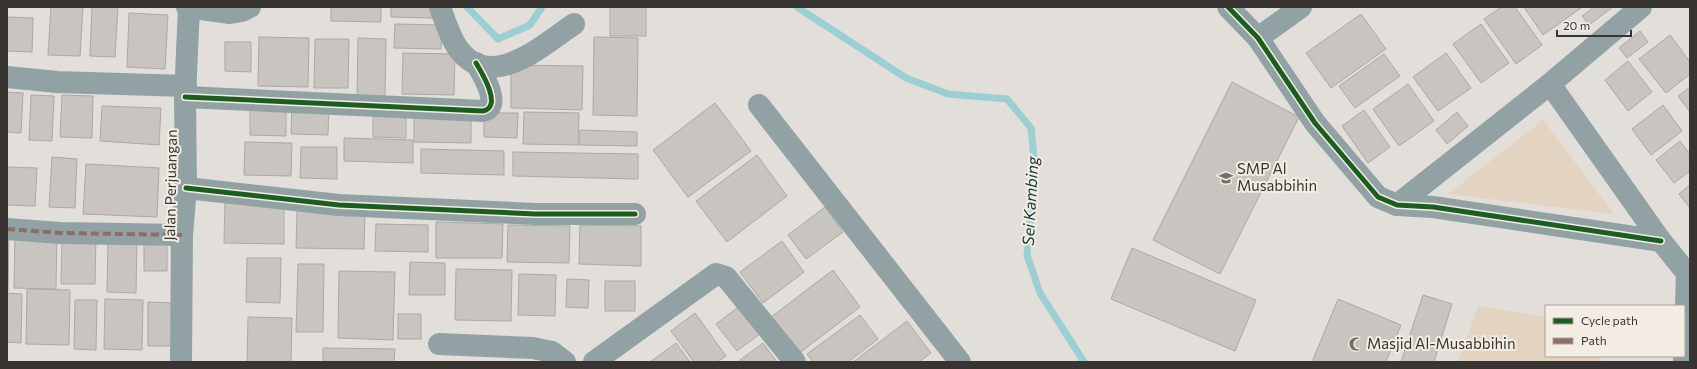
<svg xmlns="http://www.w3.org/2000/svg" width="1697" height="369" font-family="Commissioner,sans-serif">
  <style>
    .green { fill: #e3d4c1 }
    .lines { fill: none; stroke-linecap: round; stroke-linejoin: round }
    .stream { stroke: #9ccfd2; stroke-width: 7 }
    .building { fill: #c8c5c1; stroke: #aba8a5 }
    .minor { stroke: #92a2a4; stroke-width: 22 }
    .quiet { stroke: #8d6e63; stroke-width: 4; stroke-dasharray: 8 4; stroke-linecap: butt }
    .cycleway-casing { stroke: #f3ece3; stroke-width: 8 }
    .cycleway { stroke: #1b5e20; stroke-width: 5 }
    .labels { text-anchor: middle; stroke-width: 4; stroke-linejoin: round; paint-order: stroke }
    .poi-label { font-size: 15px; fill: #373431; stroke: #f3ece3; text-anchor: start }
    .street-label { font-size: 15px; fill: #373431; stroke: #f3ece3 }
    .water-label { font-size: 16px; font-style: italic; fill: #13373a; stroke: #f3ece3 }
  </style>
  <rect width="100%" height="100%" fill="#e2deda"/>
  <g class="green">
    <path d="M1543,120l71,94 -166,-20z"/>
    <path d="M1478,306l68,11v39h55l1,6h-144z"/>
  </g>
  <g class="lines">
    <g class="stream">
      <path d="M467,7l31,32 32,-14 12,-18"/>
      <path d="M797,7l109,71 42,16 59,5 24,29 4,40 -8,87 13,38 44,69"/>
    </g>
  </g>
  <g class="building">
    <path d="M51,7h32l-3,49 -32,-1z"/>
    <path d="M92,7h26l-3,50 -25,-1z"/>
    <path d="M331,7h50v15l-50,-1z"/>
    <path d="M391,7h42l-1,11 -41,-1z"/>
    <rect x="610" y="7" width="36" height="29"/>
    <path d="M1501,7h14l27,38 -26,19 -32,-45z"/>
    <path d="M1524,7h57v1l-38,27z"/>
    <path d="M1594,7h19l-24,18 -7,-9z"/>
    <path d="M129,13l39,2 -3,54 -38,-2z"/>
    <path d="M1361,14l25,35 -55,39 -25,-35z"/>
    <path d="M7,17l26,1 -1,34 -25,-1z"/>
    <path d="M395,24l47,1 -1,24 -47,-1z"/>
    <path d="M1481,24l28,39 -28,20 -28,-39z"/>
    <path d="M1640,31l8,11 -21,16 -8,-10z"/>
    <path d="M1670,35l20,27v12l-24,19 -27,-34z"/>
    <path d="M259,37l50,1 -1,49 -50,-1z"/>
    <path d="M594,37l44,1 -1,78 -44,-1z"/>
    <path d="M358,38l28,1 -1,58h-28z"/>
    <path d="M315,39h34l-1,49h-34z"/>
    <path d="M225,42h26v30l-26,-1z"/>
    <path d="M403,53l52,1 -1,41 -52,-1z"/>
    <path d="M1446,53l25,35 -33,23 -25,-34z"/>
    <path d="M1384,54l16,22 -45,32 -16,-22z"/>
    <path d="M1628,61l24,31 -24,19 -23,-31z"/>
    <path d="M511,65l72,1 -1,44 -71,-2z"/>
    <path d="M1232,82l67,35 -79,157 -67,-34z"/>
    <path d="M1408,84l26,37 -35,25 -26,-37z"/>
    <path d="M1690,87v25l-12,-16z"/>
    <path d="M7,92l16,1 -2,40 -14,-1z"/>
    <path d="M31,95l23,1 -2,45 -23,-1z"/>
    <path d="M62,95l31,1 -1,42 -32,-1z"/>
    <path d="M250,103l36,1v32l-36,-1z"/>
    <path d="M715,103l36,48 -63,46 -35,-47z"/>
    <path d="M292,105h37l-1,30 -37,-1z"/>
    <path d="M1663,105l19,26 -31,24 -19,-26z"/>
    <path d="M102,106l59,2 -2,37 -59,-4z"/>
    <path d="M1364,110l26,37 -22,16 -26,-37z"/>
    <path d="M373,111l33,1v26l-33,-1z"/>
    <path d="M414,111l57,1v31l-57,-1z"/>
    <path d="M524,112l55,1 -1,32 -55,-1z"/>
    <path d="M1457,112l11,14 -21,18 -11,-14z"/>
    <path d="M484,113h34l-1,25 -33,-1z"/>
    <path d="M580,130l57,2v14l-58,-1z"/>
    <path d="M344,138l69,2v23l-69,-2z"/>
    <path d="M1680,141l10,13v17l-16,12 -18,-23z"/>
    <path d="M245,142l47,1 -1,33 -47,-1z"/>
    <path d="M301,147h36v32l-37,-1z"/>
    <path d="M421,149l83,2v24l-83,-2z"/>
    <path d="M513,152l125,2v25l-125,-3z"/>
    <path d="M757,155l30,41 -60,46 -31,-41z"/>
    <path d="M52,157l25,2 -2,49 -26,-1z"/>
    <path d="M86,164l73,4 -2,49 -74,-3z"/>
    <path d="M7,167l30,1 -2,38 -28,-1z"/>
    <path d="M1690,185v23l-11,-14z"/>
    <path d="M225,199l59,1v44l-60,-1z"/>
    <path d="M825,207l18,25 -37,27 -18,-24z"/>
    <path d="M297,208l68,2 -1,39 -68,-1z"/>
    <path d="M436,222l67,2 -1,34h-66z"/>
    <path d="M376,224l52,1v27l-53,-1z"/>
    <path d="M508,225l62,1 -1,37 -62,-1z"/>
    <path d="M580,225l61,1v40l-62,-2z"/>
    <path d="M7,231h2l-1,60 -1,-1z"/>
    <path d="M15,234h42l-1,55 -42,-1z"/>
    <path d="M62,234l34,1 -1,49h-34z"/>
    <path d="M144,239l23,1v31h-23z"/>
    <path d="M108,240h29l-1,53 -29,-1z"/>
    <path d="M782,241l22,31 -41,31 -23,-31z"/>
    <path d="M1132,248l124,52 -21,51 -124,-52z"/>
    <path d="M247,258h34l-1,45 -34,-1z"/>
    <path d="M410,262l35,1v32h-36z"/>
    <path d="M298,264h26l-1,68h-27z"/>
    <path d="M456,269l56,1 -1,51 -56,-1z"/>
    <path d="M833,270l27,37 -62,47 -27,-37z"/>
    <path d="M339,271l56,1 -2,68 -55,-2z"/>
    <path d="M519,274l37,1 -1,41 -37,-1z"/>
    <path d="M567,279l22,1 -1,28 -22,-1z"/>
    <rect x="605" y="281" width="30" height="30"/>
    <path d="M27,289l43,1 -1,55 -43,-1z"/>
    <path d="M7,293l15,1 -1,49 -14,-1z"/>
    <path d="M1423,295l29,9 -18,58h-33z"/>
    <path d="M105,299l38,1 -1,50 -38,-1z"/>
    <path d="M1338,299l63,26 -15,37h-74z"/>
    <path d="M75,300h22l-1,50 -22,-1z"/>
    <path d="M148,302l26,1 -1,43h-25z"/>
    <path d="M745,302l20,28 -28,21 -21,-27z"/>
    <path d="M695,313l31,43 -9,6h-23l-23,-31z"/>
    <rect x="398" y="314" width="23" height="25"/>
    <path d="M860,315l18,24 -30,23h-35l-6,-8z"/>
    <path d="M248,317l44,1 -1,44h-44z"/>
    <path d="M907,321l24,32 -12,9h-66z"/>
    <path d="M676,343l14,19h-40z"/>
    <path d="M763,343l14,19h-36l-1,-2z"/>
    <path d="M323,348l72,1 -1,13h-71z"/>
  </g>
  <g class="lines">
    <g class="minor">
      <path d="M187,7l43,6 12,-2 8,-4"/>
      <path d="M440,7c5,14 9,28 17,40 32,47 85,-1 117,-23"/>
      <path d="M1228,7l30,31 57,85 63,74 19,8 36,2 228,34"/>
      <path d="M1258,38l43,-31"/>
      <path d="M7,77l50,5 129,4"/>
      <path d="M1550,84l111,157 29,36"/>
      <path d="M185,97l298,14c20,-4 -1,-38 -7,-48"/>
      <path d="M759,105l201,257"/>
      <path d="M186,188l153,17 196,9h100"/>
      <path d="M1397,205l153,-121 91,-77"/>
      <path d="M7,229l53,4 122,2"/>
      <path d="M439,344l94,4 19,4 13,10"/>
      <path d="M181,362l1,-127 4,-47 -1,-91 4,-90"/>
      <path d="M594,362l122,-88 10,3 69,85"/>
      <path d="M1684,362l3,-88"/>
    </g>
    <path class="quiet" d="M7,229l53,4 122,2"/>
    <defs>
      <g id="cycleway">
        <path d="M1228,7l30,31 57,85 63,74 19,8 36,2 228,34"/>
        <path d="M185,97l298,14c20,-4 -1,-38 -7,-48"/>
        <path d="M186,188l153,17 196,9h100"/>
      </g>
    </defs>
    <use href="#cycleway" class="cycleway-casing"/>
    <use href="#cycleway" class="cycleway"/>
  </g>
  <defs>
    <symbol id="school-bare" viewBox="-9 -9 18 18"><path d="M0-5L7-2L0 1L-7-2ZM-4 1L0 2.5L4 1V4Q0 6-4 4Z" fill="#73706c" stroke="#f3ece3" stroke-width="2.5" paint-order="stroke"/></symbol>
    <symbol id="mosque-bare" viewBox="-9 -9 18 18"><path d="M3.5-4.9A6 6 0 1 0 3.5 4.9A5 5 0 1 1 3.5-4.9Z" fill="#73706c" stroke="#f3ece3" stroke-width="2.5" paint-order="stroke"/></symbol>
  </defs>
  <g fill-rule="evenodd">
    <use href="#school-bare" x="1216" y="168" width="20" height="20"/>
    <use href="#mosque-bare" x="1346" y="334" width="20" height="20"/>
  </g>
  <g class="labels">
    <g class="poi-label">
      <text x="1237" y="174">SMP Al<tspan x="1237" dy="17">Musabbihin</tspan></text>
      <text x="1367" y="349">Masjid Al-Musabbihin</text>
    </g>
    <g class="street-label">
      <text transform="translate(171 185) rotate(-89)" y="5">Jalan Perjuangan</text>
    </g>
    <g class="water-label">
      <text transform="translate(1030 201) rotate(-87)" y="6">Sei Kambing</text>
    </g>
  </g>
  <rect width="1697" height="369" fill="none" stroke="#373431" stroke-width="16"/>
  <rect x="1545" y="305" width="140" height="52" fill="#f3ece3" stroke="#a8a29c"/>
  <rect x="1553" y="318" width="20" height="6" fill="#1b5e20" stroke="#a8a29c"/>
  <text x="1581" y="325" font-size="12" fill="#373431">Cycle path</text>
  <rect x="1553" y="338" width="20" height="6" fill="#8d6e63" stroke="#a8a29c"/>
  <text x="1581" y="345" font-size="12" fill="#373431">Path</text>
  <path d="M1557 30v6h74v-6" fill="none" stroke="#373431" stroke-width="2"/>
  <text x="1563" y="30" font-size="12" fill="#373431" stroke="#f3ece3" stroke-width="3" paint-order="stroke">20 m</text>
</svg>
